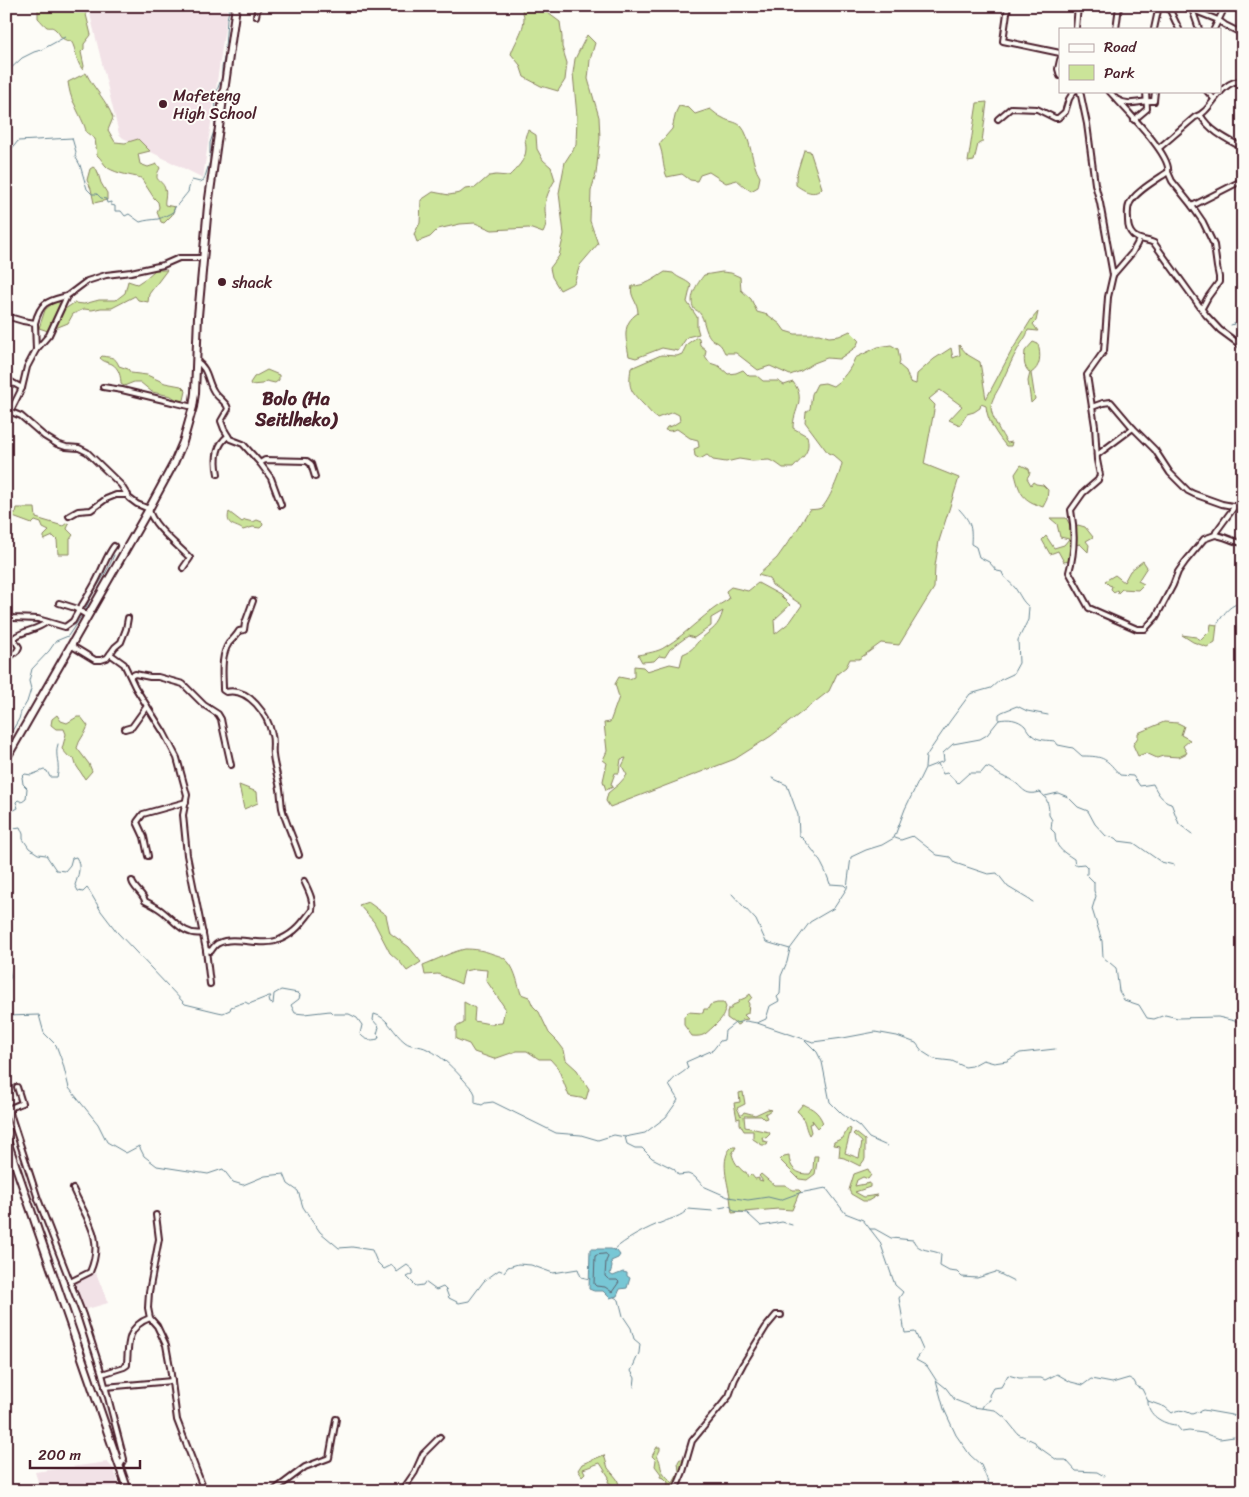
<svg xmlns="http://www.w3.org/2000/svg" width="1249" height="1497" font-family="Sriracha,sans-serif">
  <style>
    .built { fill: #f2e2e7 }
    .green { fill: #cbe499; stroke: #8a8262 }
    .water { fill: #78c7d5; stroke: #668491 }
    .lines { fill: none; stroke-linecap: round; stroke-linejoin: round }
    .shore { stroke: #5c626f; stroke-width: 1 }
    .stream { stroke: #668491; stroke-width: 1 }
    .street-casing { stroke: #4a1f2b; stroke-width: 8 }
    .primary-casing { stroke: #4a1f2b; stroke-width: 10 }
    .street { stroke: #fdfcf7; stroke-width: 4 }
    .primary { stroke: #fdfcf7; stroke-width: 6 }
    .poi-dot { fill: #4a1f2b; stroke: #fdfcf7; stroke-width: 2 }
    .labels { text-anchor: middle; stroke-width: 4; stroke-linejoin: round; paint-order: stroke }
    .poi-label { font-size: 16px; fill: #4a1f2b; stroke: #fdfcf7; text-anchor: start }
    .neighbourhood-label { font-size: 18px; font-weight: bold; fill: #4a1f2b; stroke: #fdfcf7 }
  </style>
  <rect width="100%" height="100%" fill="#fdfcf7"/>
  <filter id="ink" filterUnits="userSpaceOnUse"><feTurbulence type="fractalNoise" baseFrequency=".02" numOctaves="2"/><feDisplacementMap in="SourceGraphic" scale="10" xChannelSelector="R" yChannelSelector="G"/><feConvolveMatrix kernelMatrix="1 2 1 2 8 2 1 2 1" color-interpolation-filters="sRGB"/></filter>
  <g filter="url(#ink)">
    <g class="built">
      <path d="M96,6h132l-25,172 -80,-40 -4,-4 -29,-120z"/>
      <path d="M96,1273l12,30 -24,7 -12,-27z"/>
      <path d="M107,1462l6,6 4,10 2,13h-78l-6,-19z"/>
    </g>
    <g class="green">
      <path d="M38,6h32l4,3 6,-3h4l7,29 -7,9v5l-3,3 3,14 -1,4c-8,-9 -6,-20 -12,-29 -12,-1 -9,-6 -16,-12 -4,-3 -3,-1 -8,-2 -3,-2 -6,-6 -9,-9z"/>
      <path d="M520,6h23l1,4 16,12 2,15v10l5,16 -2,17 -7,11 -17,-5 -17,-9 -4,-12 -9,-11c5,-16 20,-31 9,-48z"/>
      <path d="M587,35l8,8 -5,17 -2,19 11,38 1,21 -4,36 -5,17 -1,30 8,23 -18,21 -6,18 -14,7 -8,-13 -2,-9 9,-12 5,-22 -5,-41 6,-31 11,-17 1,-29 -4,-43 2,-14z"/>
      <path d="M86,73c8,16 21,28 27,45l-5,12 7,12 10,1 13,-4 12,12 -12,3 2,10 8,3 9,-3 3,4c-8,15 2,10 5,21 2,5 -1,11 0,16l10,2 -3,8 -8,8 -3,-1 -4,-10 2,-5 -1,-5 -4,-4 -13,-20c-11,-3 -23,-4 -33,-10 -5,-4 -6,-9 -11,-13l-2,-16 -9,-7c0,-6 -9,-21 -11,-27 -4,-6 -6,-16 -7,-23z"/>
      <path d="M987,102l-5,40 -4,2 -4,17 -6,1 9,-59z"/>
      <path d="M679,106l10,2 6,6 15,-5c4,3 8,7 13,9 6,4 12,3 18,8 10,10 10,38 19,51l-2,10 -7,4 -6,-4 -8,-7 -11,3 -17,-11 -9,3 -3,6 -7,-1 -8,-6 -15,3c-5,-11 -3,-22 -8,-33l13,-15 4,-17z"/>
      <path d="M528,130l8,5 1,14 6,11 8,7 4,13c-5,8 -10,18 -10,28 0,9 3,16 -2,25l-14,-5 -37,2 -17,-7 -15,1 -22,5 -8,8 -13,5 -3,-8 6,-11 1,-23 12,-8 16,3 11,-2 5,-4 10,-1 14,-12 7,-1 13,1c7,-7 17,-16 17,-27 0,-9 -3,-9 2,-19z"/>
      <path d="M804,150l6,1 12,37c-7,9 -18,3 -26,-3v-9z"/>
      <path d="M93,167l4,3 4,13 6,10v7l-13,3 -3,-14 -4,-9 3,-11z"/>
      <path d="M155,270h12l-18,24 -1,8 -10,-2 -3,-4 -23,12h-11l-9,2 -8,-1 -11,5 -5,9 -20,8 -9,-3 6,-18 10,-9 6,3 4,5 9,-6 10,1 15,-4h17l9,-7 3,-12 9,3 9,-6z"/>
      <path d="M665,272l8,1c6,6 12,6 18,12l-4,17 10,15v10l2,7 -12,3 -9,14 -16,-3 -26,10 -7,-2c-3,-17 -8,-32 9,-43 0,-12 -9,-16 -6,-27 13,0 22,-7 33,-14z"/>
      <path d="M722,272l9,1 9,4 1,13 10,9 6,13 11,3 12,9 5,7 10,3h24l10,3 10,-1 11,-5 9,9 -3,7 -17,12 -12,-1 -13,5 -13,8 -11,4 -20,-9 -12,4 -22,-17h-11c-2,-3 -3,-8 -7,-10 -6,-4 -7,-3 -11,-11 -4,-9 -3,-19 -13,-23 -6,-12 3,-25 10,-34z"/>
      <path d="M1038,312l-2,9 -3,3 5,7 -10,-1c-1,7 -6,11 -9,17 -7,12 -13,26 -19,39 -3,6 -9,14 -9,21 0,10 11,28 16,36l5,-1 -1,4h-5c-9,-11 -19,-25 -20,-40l-5,-2 -1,4 -6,4 -7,2 -7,11 -11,-5 13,-14 -22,-16 -11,9 6,6 -11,59 35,14 -20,63 -4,25 -1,22 -35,57 -18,-2 -22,16h-9l-4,8 -9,7 -8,17 -58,45 -36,23 -125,48 -4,-6 2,-8 11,-9 8,-9 -5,-9 4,-8 -5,1 -2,14h-4l-4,11 2,3 -7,3 -3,-9 4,-18 -4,-3 4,-9 -3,-28 6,-1 9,-25 -4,-13 4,-7 10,2 5,-2v-11l9,1 4,4 23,-7 10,2 3,-12c12,-5 10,-8 18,-15 12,-11 17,-11 22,-28l-12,7v8l-17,12 -6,-2 -18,13 -5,8 -6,-1 -5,5 -12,1 -4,-7c9,-2 20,-3 27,-8 23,-14 40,-35 64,-48l-3,-8 5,-4 17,4 10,-8 22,12 10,10 -16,15 1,14 15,-12 12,-17 -30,-20 -3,-7 -11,-3 19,-17 22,-31 10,-17c4,-1 8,0 12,-2 7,-4 20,-36 21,-45l-9,-8 -5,-2 -23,-31 1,-10 4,-3 2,-15 5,-10 8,-1 8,3c11,-8 17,-16 22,-28l23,-11 13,-2 7,4 2,12 -1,4 7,6 4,11 6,2 1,-10 17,-15 17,-11 2,10 7,-3 -1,-10 9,10 12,7 6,37 25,-47 20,-32z"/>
      <path d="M697,337l2,1 1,7 6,5 -1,6 5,7 9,3 9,8 8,-1 7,-3 6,6h8l6,5h15l6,4 9,-3c14,18 0,27 0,46l14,8c4,16 -4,21 -14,32h-10l-7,-5 -7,-3 -17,1 -13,-2 -13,3 -13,-2 -6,-5 -7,4 -5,-3 -1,-7 5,-2 -1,-7 -8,-2 -13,-9 -7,2 -5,-1 2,-3 5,-1 8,-5 -1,-6 -6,-3 -16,6c-6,-4 -9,-9 -14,-14 -13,-13 -15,-17 -12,-36l30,-13 16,1 5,-2 5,-10z"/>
      <path d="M1033,342l5,2c3,11 3,23 -7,29l4,26 -4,4 -3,-22 2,-8c-7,-7 -6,-12 -5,-22z"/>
      <path d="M102,356c10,2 13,0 17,10l9,3 3,4 16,2 18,8 16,3 5,5 -2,9 -4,2 -9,-6 -19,-4 -12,-10h-6l-10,4 -3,-2c0,-7 -2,-16 -9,-20 -5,-2 -8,-2 -12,-6z"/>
      <path d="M267,370l12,5v5l-4,3 -9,-2 -4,3 -11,1 -1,-2 4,-6z"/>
      <path d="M1021,465l8,4 1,4 -3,5 4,7 2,-3 3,2 7,1 5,5 -1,9 -4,8c-20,-7 -23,-12 -28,-33z"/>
      <path d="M17,508h18l1,10 27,8 4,-3 2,1 -2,5 6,6 -3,4v15h-12l-1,-14 -4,-4 -9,4v-4l5,-5 -6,-3 -2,-5 -6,-2 -3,3 -19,-7 -7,3v-8l10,1z"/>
      <path d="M229,512l13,10 3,-2 8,2 4,-2 5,2 1,3 -3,3 -7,-1 -10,3c-7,-6 -18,-3 -14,-18z"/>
      <path d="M1050,518h16l6,10 6,-3 7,2 8,10 -7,4 3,4 -1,7 -8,-8 -9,2 -1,15 -6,1 -6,-11 -8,3 -8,-14 4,-4 8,12 10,-3 5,-6 -9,-2 -3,-13z"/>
      <path d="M1143,561l4,6 -9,14 6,3 -6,6 -16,-1 -4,4 -1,-3 -3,2 -3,-3 1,-3 -3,-1 -4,-4 10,-6 9,7 6,-11z"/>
      <path d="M1211,624l6,1 -2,17 -8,5 -14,-5 -11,-7 14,2 5,3 9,-9z"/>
      <path d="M57,715l4,6 6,2 10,-6h4l7,9c-3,9 -9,13 -11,22l12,16 3,7 -7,8 -9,-14 -2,-7 -5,-1 -7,-8 4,-15 -2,-5h-8l-5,-4 1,-6z"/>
      <path d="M1164,722l14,1 6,3 -3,9 9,5 -7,6 4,7 -8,4 -16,-1 -6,2 -11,-5 -8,3 -5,-11 5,-8v-4z"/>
      <path d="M239,785l18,7 1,11 -14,6z"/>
      <path d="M368,902l18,13 4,18 19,14 12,15 -14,9 -8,-10 -9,-8 -16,-31 -15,-17z"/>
      <path d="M465,949c9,0 18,1 28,5 3,1 8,2 11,4 11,8 13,24 17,36l8,3 4,9 6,6 10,21 9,9 6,8 2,10 11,10 12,19 -3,10 -17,-3 -11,-28 -8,-9h-11l-12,-8h-10l-23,8 -20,-7 -5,-8 -13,-5v-12l8,-4v-21l11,6 -1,13 16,3 12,-1 3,-15 -19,-28 1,-10 -12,-1 -11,2 -3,13 -23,-10 -13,1 -2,-10c13,-5 28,-13 42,-16z"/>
      <path d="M750,994l2,3 -4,5 1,2 -1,9 -4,2 4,4 -6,1 -3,4 -2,1 -10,-7v-5l1,-4h3l2,-4 5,-2 2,-3 5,-2z"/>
      <path d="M717,1003h7l2,4c-4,13 -4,11 -13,20 -8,7 -9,10 -21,9l-8,-11v-9l4,-4 15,1 1,-4h4l2,-4z"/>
      <path d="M743,1092l2,12 -8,4 4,8 3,-4 11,3 13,-6 3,1 -6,4 2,4 -3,1 -3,-3h-17l1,11 24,5 1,2 -4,4 -4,-1 1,4 5,1 -1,3h-5l-9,-6v-8h-9l-4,-7v-6l-3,1 -3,-16 6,-1 -1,-9z"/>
      <path d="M803,1104c10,5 15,7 20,19l-5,5 -6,-8 1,3 -4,1 2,8 -2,3c-5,-9 -3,-17 -12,-24z"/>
      <path d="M848,1128l3,1 -6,24 14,5 3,-16 -9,-8 2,-2 10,8v19l-5,7 -16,-8 -5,-1 1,-11 -7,-1 1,-3 9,-4z"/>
      <path d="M732,1147h4l-4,7c2,8 6,13 12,18h2l2,5 3,-3 4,5 4,-1v2l4,1 -4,-5 2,-2 13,11h11l8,5h6l2,2 -2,1 -7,17 -14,-1 -46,4c-1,-5 -1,-11 -2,-16 -2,-14 -11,-39 2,-50z"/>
      <path d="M789,1155c0,13 8,20 21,19l3,-5 1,-13h4l-3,18 -8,6 -8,-1 -19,-19 4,-4z"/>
      <path d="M868,1169l3,6 -3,4 -5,-2 -6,3 -2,6 15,-3v4l-15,5 9,5 14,-2 -10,6h-5l-12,-7 -2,-4 5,-16z"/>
      <path d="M657,1447h3v3l-3,6c3,4 3,7 4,12 2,6 7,10 12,15l6,-11 -1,-10 2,-3 6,1 -11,31h-7l-1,-3 1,-6 -4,-4 -4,-1 1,-3 -6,-8 1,-6 -4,-4z"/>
      <path d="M604,1455l4,13 9,11 4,11 8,1h-16v-6l-5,-3 1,-5 -9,-14 -17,6 2,4 -3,3 -4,-6 4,-6z"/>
    </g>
    <path class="water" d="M590,1249h21l6,2 3,4 -2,3 -7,3 1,6 -2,7 3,2 10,-4 4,1v3l3,2 -3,10 -7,1 -3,7 -7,2 -7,-7h-9l-5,-2z"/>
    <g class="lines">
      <path class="shore" d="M606,1254l2,3 -2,4 -1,15 4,4h8l2,2 -7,10 -7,-5 -9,-1 -2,-2 1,-28 2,-1z"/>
      <g class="stream">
        <path d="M225,48l2,-29 3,-13"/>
        <path d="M6,73l16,-15 12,-6 7,-2 24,-13"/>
        <path d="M6,153l4,-2 8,-10 54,-3 4,14 -1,4 5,9 7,24 5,5h5l4,4 5,1 1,4 4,-1v3l4,1v5h6l4,5 4,-2 11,8c6,-2 11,-2 18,-3 4,-1 11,-5 15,-7l2,-5c2,-1 12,-14 13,-15 1,-5 2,-8 4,-12l8,2 4,-2 6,-19v-18l5,-15 1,-35 6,-16v-9l2,-10"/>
        <path d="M1231,325l6,-2 6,-8"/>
        <path d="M84,611c4,-6 7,-16 11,-21 7,-11 14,-22 19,-35"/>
        <path d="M1218,623c6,-10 13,-20 25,-20"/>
        <path d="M999,720c9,-2 19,-1 26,6 2,3 4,7 7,9 6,6 16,5 23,6l3,4 15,3 9,8c23,0 24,3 38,19l13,1 7,10 13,-2c4,8 9,17 18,19l8,21 13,10"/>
        <path d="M6,737l6,-6 7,-12 2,-7 6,-10 4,-13 -2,-8 3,-12 17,-18 7,-10 12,-5 14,-21"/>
        <path d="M938,764l5,10 4,-1 11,10 11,-10h12l5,-6c7,1 11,7 18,10 2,2 5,1 7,3 12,6 12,17 29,12 8,6 9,14 9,23l3,5 -1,9 4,4c0,15 7,18 19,26l1,6 9,-1 3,3v8l7,7v9l2,5 -4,13 10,32 1,16 13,11 3,23 5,9 15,5 8,13 7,1 11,-4 13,3 40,-1 25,6"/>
        <path d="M926,768l18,-7 -1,-8 10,-9 27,-5 7,-4 12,-15v-6l3,-2 15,-6 10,5 21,4"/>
        <path d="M772,778l15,7 11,30 1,20c15,14 25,30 31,49l14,1 2,2"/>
        <path d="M1045,796l13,-3 10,4 10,10 10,4 7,13 11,12 9,2 3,3 16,2 27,19 13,3"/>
        <path d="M6,816l1,-2 11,-6 -2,-6 2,-2 4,2 4,-3 1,-11 -4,-4 -1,-7 3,-3 6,1 13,-5 3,1 3,6h7c4,-11 -3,-22 1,-33"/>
        <path d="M6,825l2,4 12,-2 3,7v5l6,9 9,6 8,1 10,15 9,1 5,-6 2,-7 4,-1c6,9 2,19 -1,28l3,6 5,1 4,-4 3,4 11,19 16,21 68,72 33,8 5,1 7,-3 1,-3 14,-5 4,2 20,-8h2l-2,3 1,4 3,1 1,-10 7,-4 17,3 2,2 -1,4 -8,6 4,8 9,1 26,-3 3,3h16l8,4 5,7 -2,9c5,6 10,7 18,5l1,-3 -2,-2 2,-7 -6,-7 1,-6c14,3 20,20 31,28 6,5 15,3 22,7 18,8 33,27 46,41l2,4v9l7,2 3,-2 8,-1 63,31 25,2 17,5 16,-5 11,2 20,-4 21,-16 12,-17 -9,-15c5,-9 12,-10 19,-17l-2,-6 27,-12 7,-9 4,-1 1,-9 10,-8 11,-2 11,2 9,-4 4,-13 9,-5 -2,-4 3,-3 1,-18 6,-14 3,-13 20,-27 24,-14 13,-20 4,-31 15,-7 16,-5 12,-7 11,-29 20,-41 1,-12 24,-35 20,-27 21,-6 9,-8 13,-6 6,-11 -1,-23 10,-20 1,-13c-7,-6 -8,-10 -12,-16 -4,-8 -13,-11 -15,-19l-5,-1 -8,-9 -10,-5 -3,-10 -5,-3c1,-17 0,-22 -12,-35"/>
        <path d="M895,838l6,2 12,-4 24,19 13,2 5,6 33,11 9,-1 11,14 25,15"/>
        <path d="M732,894l24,26 10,22 24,7"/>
        <path d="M6,967l3,3 2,7 -5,7"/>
        <path d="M6,1016l33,-1 5,18 12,12 7,19 6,24 29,36 9,18 19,11 13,-7 5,10 13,10 51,8 15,-5 10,13 10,3 22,-9 19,-2 4,10 10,7 5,16 17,25 19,16 13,-1 20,3 5,12 7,7 8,-4 5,7 10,-7 6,5v4l-6,3 9,9 7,-1 2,-3 11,8 7,-3 3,3 3,8 10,5 10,-2 15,-20 15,-11 5,2 4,-5 10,-3 13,1 22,8 25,-4 3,8 9,2"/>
        <path d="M757,1023l56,19 30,-4 32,-6 22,4 19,7 7,9 11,7 18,2 13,6 7,-1 11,-6 11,3 13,-2 13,-8 35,-4"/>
        <path d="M6,1038l1,2 -1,4"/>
        <path d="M805,1040l12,12 5,10 8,40 12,12 17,12 10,12 18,8"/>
        <path d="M6,1050l4,8 -2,5c1,7 2,12 0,19l-2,2"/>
        <path d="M625,1137l2,7 8,4h7l10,10 22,11 4,6 10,-1 7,3 8,9 25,11 20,3 20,-3 12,3 19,-7 27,-5 19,25 18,7 17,22 15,43 8,7 -4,6 6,35 10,-1 8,18 -7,10 11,6 9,14 8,29 12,26 14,20 11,10 11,26"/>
        <path d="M719,1208l11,-2 4,5 13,2 14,13 21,-4 10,3"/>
        <path d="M870,1229h5l16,9 22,2c5,12 18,9 28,14l-1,12 9,5 8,1 5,5 15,1 19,-6 18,9"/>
        <path d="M614,1250c10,-10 35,-23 49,-28 9,-4 18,-5 25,-13l25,2"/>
        <path d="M614,1297l5,3 4,16 8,12 3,11 6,5 -1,9 -8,18 4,7 -1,9"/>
        <path d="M936,1380l10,8 9,12 18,7 22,3 10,8 13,16 17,8 2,4 20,14h9l10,11 21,1 7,4"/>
        <path d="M1148,1401c-1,14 15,23 28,24l6,7 7,-1 14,2 17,6 14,-2"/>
        <path d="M982,1408l2,-4 6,-4 -1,-5 4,-7 8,-1 7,-12 11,3h22l4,2 12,-6 14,8 12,3 8,-6 21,4 17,-5 5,3 3,6 5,2 6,12 17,6 7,6c7,-5 13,-2 20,1l11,-4 40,7"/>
      </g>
      <defs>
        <g id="street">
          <path d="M1008,6l-5,35 57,12"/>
          <path d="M1168,6l11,23"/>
          <path d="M1183,6l35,14 7,5 18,9"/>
          <path d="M1191,6l8,23"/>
          <path d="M256,16l2,-10"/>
          <path d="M1076,29l2,-23"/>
          <path d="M1116,29l3,-23"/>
          <path d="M1154,29l5,-23"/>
          <path d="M1214,29l8,-16v-7"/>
          <path d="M1060,60l-2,9 2,7"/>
          <path d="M1080,91l7,33 8,60 5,19 13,72"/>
          <path d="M1109,91c13,15 63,64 59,81 -10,7 -35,21 -39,33 -2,5 -1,11 -1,16 0,5 1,10 5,14 5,6 14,4 21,8l52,72 14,15 23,17"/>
          <path d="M1207,91l7,8"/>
          <path d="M1118,100c12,7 24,0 36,1l1,-10"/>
          <path d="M1201,116c10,16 26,23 42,32"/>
          <path d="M998,119l13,-11 26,1 18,9h3l7,-6 4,-13 5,-8"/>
          <path d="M1134,120l13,-11 -1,-18"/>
          <path d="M1159,148l36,-31c17,-4 24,-37 47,-36"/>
          <path d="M1168,172l4,9 20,25 51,-26"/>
          <path d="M1192,206l11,16 11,23 3,22 2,10v5l-11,15 -6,11"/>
          <path d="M1139,239l-2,5 -5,9 -19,22 -5,22 -4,54 -17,24 8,51 2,34 3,15 -2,5 -15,13 -12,17c4,21 4,41 -2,62l20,36 48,21h8l11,-12 17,-32 5,-13 7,-10 19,-23 11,-4 1,-3 19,-26"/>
          <path d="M6,316l17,5 12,2c6,-22 13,-22 32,-27"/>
          <path d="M36,350l13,-15 18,-39 20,-15 19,-6 25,-3 32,-7 16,-7h24"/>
          <path d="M196,361c12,7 11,19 17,29 3,6 10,10 14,16l1,3 -7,12 3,8 6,10 13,5 17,19 5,-3 42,1 4,3 4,13"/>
          <path d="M6,379l16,9"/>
          <path d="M103,387l19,3 71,17"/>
          <path d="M1092,407l11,-4 8,-1 22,26 22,22 15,23 18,18 6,3 28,10 21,4"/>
          <path d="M6,413l5,-1 10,4 23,20 13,8 9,3 13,1 8,4 34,33 8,13 8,6 12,5c2,16 30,37 41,49l-7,10"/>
          <path d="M6,420l16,-32 5,-21 9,-17 -1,-27"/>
          <path d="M1097,455l36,-27"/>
          <path d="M260,463l11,15 10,27"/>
          <path d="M218,474c-3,-14 -2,-29 10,-38"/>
          <path d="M69,516l9,-5 13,-1 15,-11 10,-4h12"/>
          <path d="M1215,535c10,1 18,7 28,8"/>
          <path d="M253,601l-8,22 -1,7 -5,1c-3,5 -6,8 -10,12 -9,13 -6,33 -6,47l3,2c23,-5 42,23 46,43 2,7 0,13 1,20 1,11 5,22 7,34 1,6 1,13 2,19 4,16 12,31 17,47"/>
          <path d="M59,603l16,5 13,8"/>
          <path d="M6,617l7,1 25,1 27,8 8,-6c8,-16 19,-30 26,-46 5,-10 8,-20 15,-29"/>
          <path d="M72,646l23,14h6l6,-2 8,-11 6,-5 5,-13 2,-11"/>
          <path d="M110,654l14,10 11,23 29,46 13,25 10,37 -4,20 4,40 19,95 4,34"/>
          <path d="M6,660l11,-9 2,-4 -4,-6v-4c10,-7 22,-7 32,-15"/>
          <path d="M131,676l4,-2 15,3h8l25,7 21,21 14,9 3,5 2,10 8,36"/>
          <path d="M125,729l7,-2 15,-21"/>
          <path d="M148,856l-4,-19 -7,-15 6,-8 43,-12"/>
          <path d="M132,881c2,8 11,12 13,20 6,3 12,6 17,10 13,10 23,26 41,22"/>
          <path d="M206,950l5,1c2,-3 4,-7 8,-8 16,-8 43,5 62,-4 14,-6 22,-17 31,-29 2,-10 -4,-20 -8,-29"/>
          <path d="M17,1087l5,16 -12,5v5l28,86 45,116 19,59 22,85 -4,7"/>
          <path d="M156,1215l3,24 -10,53 -1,16 2,10 7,8 9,19 4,22 7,53 25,65 7,6"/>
          <path d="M70,1282l20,-10c15,-34 -4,-53 -17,-83"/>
          <path d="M102,1374l22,-7 3,-2c1,-21 0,-39 23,-47"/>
          <path d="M105,1387l67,-6"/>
          <path d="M273,1491l32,-24 24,-9 7,-39"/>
          <path d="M402,1491l13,-19 8,-18 17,-17"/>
          <path d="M675,1491l8,-19 9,-31 37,-45 6,-17 8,-15 23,-37 10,-12h5"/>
        </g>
        <g id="primary">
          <path d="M6,759l143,-250 25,-46 9,-21 10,-35 2,-14 3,-77 10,-110 28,-200"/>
          <path d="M6,1138l122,353"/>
        </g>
      </defs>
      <use href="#street" class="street-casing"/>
      <use href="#primary" class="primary-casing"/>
      <use href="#street" class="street"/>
      <use href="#primary" class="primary"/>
    </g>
  </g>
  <g class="poi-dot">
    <circle cx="163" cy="104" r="5"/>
    <circle cx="222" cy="282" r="5"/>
  </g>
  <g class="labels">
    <g class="poi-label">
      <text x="173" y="101">Mafeteng<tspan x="173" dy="18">High School</tspan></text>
      <text x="232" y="288">shack</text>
    </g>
    <g class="neighbourhood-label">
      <text x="296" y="405">Bolo (Ha<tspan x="296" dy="21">Seitlheko)</tspan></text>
    </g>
  </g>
  <rect width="1249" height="1497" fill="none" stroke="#fdfcf7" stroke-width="25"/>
  <rect x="12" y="12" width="1224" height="1472" fill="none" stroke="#4a1f2b" stroke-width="2" filter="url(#ink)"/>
  <rect x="1059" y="28" width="162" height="65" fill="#fdfcf7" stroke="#b5a4a5"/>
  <rect x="1069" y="44" width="25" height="8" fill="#fdfcf7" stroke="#b5a4a5"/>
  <text x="1104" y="52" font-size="15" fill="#4a1f2b">Road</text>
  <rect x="1069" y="65" width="25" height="15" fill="#cbe499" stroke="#b5a4a5"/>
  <text x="1104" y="78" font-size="15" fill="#4a1f2b">Park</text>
  <path d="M30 1460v8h110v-8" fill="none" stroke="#4a1f2b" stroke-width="2.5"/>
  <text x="38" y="1460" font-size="15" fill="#4a1f2b" stroke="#fdfcf7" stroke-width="4" paint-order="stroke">200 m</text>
</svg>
